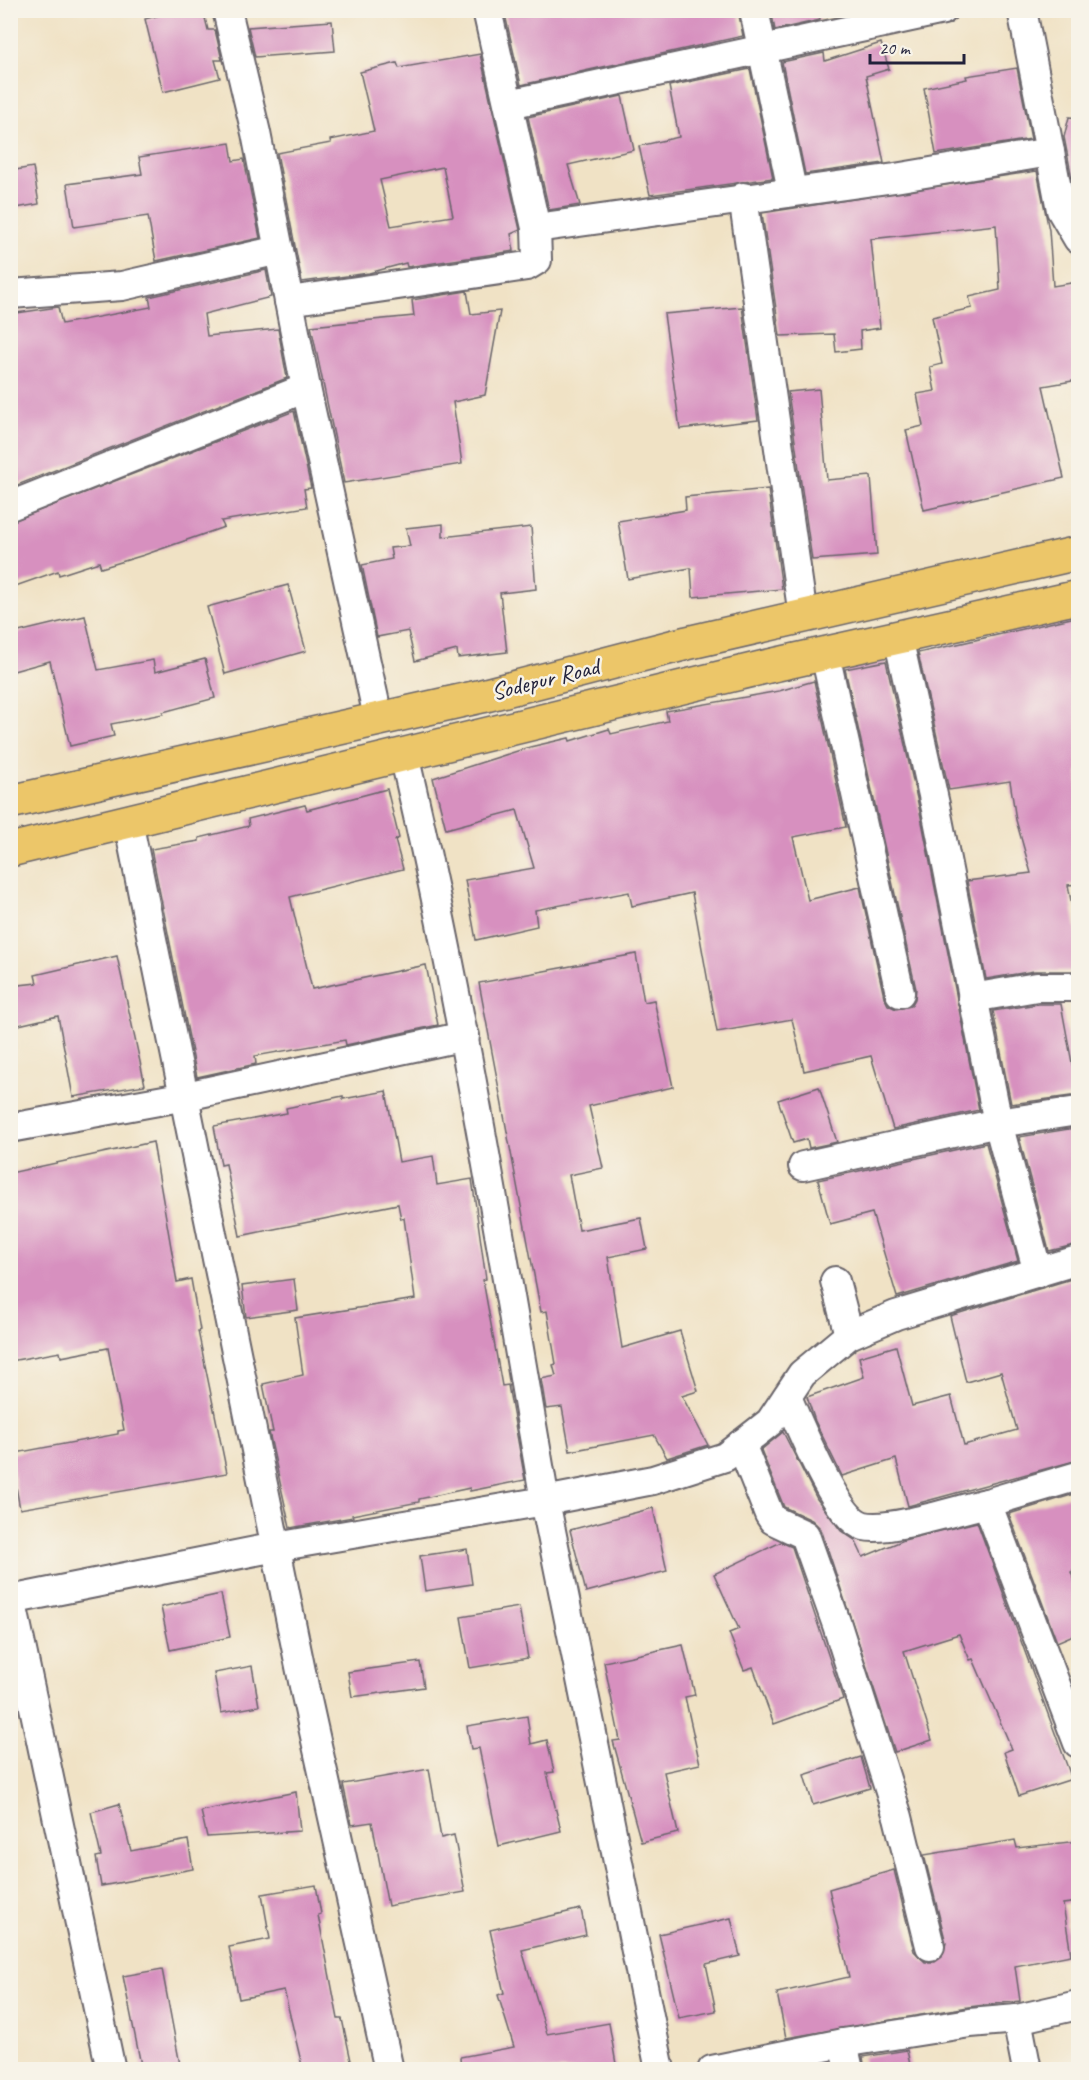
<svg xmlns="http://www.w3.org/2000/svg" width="1089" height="2080" font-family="Caveat,sans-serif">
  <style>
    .building { fill: #d790bf; fill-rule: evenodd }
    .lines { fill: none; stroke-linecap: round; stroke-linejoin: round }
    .minor-casing { stroke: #6a656b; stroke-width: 32 }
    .primary-casing { stroke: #6a656b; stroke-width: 36 }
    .minor { stroke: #fff; stroke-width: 28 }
    .primary { stroke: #ecc669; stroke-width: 33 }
    .labels { text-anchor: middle; stroke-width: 5; stroke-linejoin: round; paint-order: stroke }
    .street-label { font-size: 24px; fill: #22223b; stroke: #f7f3e8 }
  </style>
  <rect width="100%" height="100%" fill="#f7f3e8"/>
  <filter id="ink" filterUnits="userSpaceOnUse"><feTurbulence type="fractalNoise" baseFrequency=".0167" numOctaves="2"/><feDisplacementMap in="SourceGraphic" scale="12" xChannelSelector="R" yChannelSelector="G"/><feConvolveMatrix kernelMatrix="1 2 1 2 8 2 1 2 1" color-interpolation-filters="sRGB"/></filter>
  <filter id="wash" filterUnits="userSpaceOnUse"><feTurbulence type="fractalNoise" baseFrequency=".008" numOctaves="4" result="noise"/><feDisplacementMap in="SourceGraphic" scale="24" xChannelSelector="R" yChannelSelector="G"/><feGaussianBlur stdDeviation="1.35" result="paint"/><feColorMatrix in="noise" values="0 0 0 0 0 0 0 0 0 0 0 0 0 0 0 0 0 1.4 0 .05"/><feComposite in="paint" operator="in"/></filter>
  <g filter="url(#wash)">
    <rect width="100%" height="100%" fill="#f0e2c5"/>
    <g id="blocks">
      <g class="building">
        <path d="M179,10h24l5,20h7l7,30h-7l5,18 -57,14 -18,-73z"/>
        <path d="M504,10h234l5,26 -222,49z"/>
        <path d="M771,10h48l1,10 -45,10z"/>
        <path d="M332,21l3,30 -80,6 -7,-30z"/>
        <path d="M881,43l8,26 -23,7 18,87 -79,11 -23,-112 42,-9 1,8z"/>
        <path d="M480,54l40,176 -9,4 3,17 -107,16 -1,-4 -37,10 -67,9 -25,-129 54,-10 -1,-3 44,-9 -14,-59 37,-9 2,5zM443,167l10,49 -62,10 -11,-46z"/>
        <path d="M1017,68l14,71 -95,15 -12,-66 43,-9 -1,-3z"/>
        <path d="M750,69l23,109 -123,17 -11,-49 40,-9 -10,-51z"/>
        <path d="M622,96l12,54 -66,15 12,40 -31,5 -21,-93z"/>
        <path d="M1069,117l9,1v77l-3,-1 -11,-57z"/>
        <path d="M230,143l3,18 11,-2 16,79 -104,23 -8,-45 -74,11 -7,-43 75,-10 -3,-17z"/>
        <path d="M33,167l6,37 -29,5v-38z"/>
        <path d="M1037,171l12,59 4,56 25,-4v98l-35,6 21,92 -140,32 -18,-80 17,-4 -6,-32 18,-3 -5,-24 12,-3 -10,-47 40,-9 -3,-11 31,-7 -4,-65 -125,14 9,89 -20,3 1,18 -25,3 -2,-18 -54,2 -18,-123z"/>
        <path d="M266,270l5,27 -67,17 3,22 71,-7 9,49 -277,110v-174l48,-7 4,17 89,-17 -2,-10z"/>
        <path d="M467,291l4,23 29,-3 -15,84 -32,7 9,62 -118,19 -33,-157 103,-10 -2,-16z"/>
        <path d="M742,307l16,113 -78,9 -16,-115z"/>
        <path d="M819,389l8,91 44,-4 6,79 -65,5 -24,-168z"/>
        <path d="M294,411l17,77 -7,1 3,18 -86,14 3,6 -80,28 -43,13 -2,-6 -40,13 -1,-4 -48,17v-66z"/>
        <path d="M768,489l14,100 -89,8 -2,-29 -63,11 -10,-58 68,-11 -1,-13z"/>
        <path d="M443,524v13l88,-10 5,62 -36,4 7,59 -49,6 -1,-8 -42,11 -7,-30 -31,6 -15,-72 30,-6 -2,-11 20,-2 -4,-18z"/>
        <path d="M288,585l18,66 -81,23 -18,-67z"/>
        <path d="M85,616l13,54 55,-10 2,12 50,-13 10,39 -52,14v2l-52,10 3,12 -44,10 -20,-85 -40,11v-38z"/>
        <path d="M1076,617l2,13v254l-10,1 10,53v33h-44l-48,8 -19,-98 64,-8 -15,-53 -6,-39 -61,9 -31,-137z"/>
        <path d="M886,661l34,151 59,298 -86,19 -22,-73 -67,15 -12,-52 -75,13 -25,-139 -60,13 -3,-14 -94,18 2,16 -61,14 -11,-60 69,-12 -17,-58 -71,19 -13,-51 97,-31 39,-9 1,3 39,-12 2,5 57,-13 -2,-10 113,-20 35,-10 32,146 -53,10 15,63 52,-13 24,110 4,8 8,4 15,-3 4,-7 1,-10 -71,-320z"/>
        <path d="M387,789l12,49 -4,2 8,29 -113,28 22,92 114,-24 12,60 -92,20 -1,-5 -90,16 1,8 -59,13 -46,-228 48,-8v-3l50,-12 -1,-7 57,-14 2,5z"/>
        <path d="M636,954l8,48 10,-2 19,87 -84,19 14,62 -34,7 10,55 62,-12 6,31 -39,8 14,91 58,-17 18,60 -16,5 26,49 -41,13 -13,-23 -84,16 -8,-44 -16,2 -5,-30 15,-3 -3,-11 3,-1 -9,-53 -6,1 -62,-329z"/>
        <path d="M117,956l28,129 -72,12 -15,-81 -48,11v-41l27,-3 -2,-8z"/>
        <path d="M1038,1004h23l17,91 -67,9 -18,-93z"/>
        <path d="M819,1087l18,55 -28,6 -2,-9 -14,4 -15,-43z"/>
        <path d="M386,1091l13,71 34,-6 4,29 35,-6 14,100 -3,1 19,106 6,-1 17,95 -55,11v-3l-51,11v3l-67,13 1,2 -63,11 -21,-96h4l-10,-48 40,-9 -8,-57 120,-19 -11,-81 -3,1 -3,-15 -158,32 -14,-72 -5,1 -7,-39 73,-13 -1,-5 57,-12v3z"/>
        <path d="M1075,1128l3,13v103l-29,7 -30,-114z"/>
        <path d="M153,1142l24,140 14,-3 9,51 -2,1 29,142 -207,36 -10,-55 108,-20v-3l6,-1 -16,-82 -47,9 -1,-5 -50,9v-188z"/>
        <path d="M986,1143l32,118 -121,36 -25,-84 -42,11 -12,-44z"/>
        <path d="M1078,1277v183l-170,46 -12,-47 -54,17 -27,-55 -8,-24 57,-20 -5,-20 37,-11 16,60 39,-10 13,49 53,-15 -16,-58 -35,10 -16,-66z"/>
        <path d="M294,1279l4,31 -52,7 -4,-31z"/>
        <path d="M783,1432l34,67 24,32 14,9 8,17 41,-17 73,-18 95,257 -53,17 -15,-44 8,-3 -39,-90 -3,1 -11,-26 -55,17 28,89 -37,12 -74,-223 -9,-9 -28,-13 -23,-57z"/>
        <path d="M1078,1493v75l-7,4 7,18v43l-21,9 -48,-128z"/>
        <path d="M653,1508l14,63 -81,21 -16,-62z"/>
        <path d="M781,1542l11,5 51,152 -69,25 -21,-57 -9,3 -15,-37 10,-4 -25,-55z"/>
        <path d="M467,1549l5,35 -47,7 -5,-35z"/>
        <path d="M221,1594l9,43 -60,13 -9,-43z"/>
        <path d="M519,1607l9,51 -58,10 -9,-51z"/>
        <path d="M683,1645l12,50 -10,2 15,67 -36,8 14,61 -37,9 -28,-101 7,-1 -16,-78z"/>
        <path d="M420,1662l4,25 -72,10 -4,-25z"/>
        <path d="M252,1666l7,40 -38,7 -7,-40z"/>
        <path d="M527,1716l4,28 16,-4 7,32 -7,1 14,58 -62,15 -20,-98 -8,1 -4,-23z"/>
        <path d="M861,1757l9,31 -57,17 -9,-30z"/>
        <path d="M429,1769l12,69 13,-3 11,57 -77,14 -16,-84 -20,3 -9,-41z"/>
        <path d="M296,1792l4,39 -93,6 -6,-26z"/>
        <path d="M119,1804l12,47 57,-11 5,29 -92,17 -5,-29 5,-1 -10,-44z"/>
        <path d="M1015,1840l2,8 61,-7v61l-15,2 8,51 -56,11 5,35 -52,6 -182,31 -9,-45 72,-16 -20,-88 65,-19 20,81 11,11h10l7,-5 4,-14 -22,-88z"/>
        <path d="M316,1885l5,29 -3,1 20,104h4l11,51h-50l-19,-80 -45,9 -10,-52 41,-8 -8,-45z"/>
        <path d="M581,1909l5,26 -64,15 25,84 62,-11 8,47h-156l-1,-13 54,-10 -16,-52 6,-2 -14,-63z"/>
        <path d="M731,1918l9,38 -34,8 10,47 -37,7 -20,-84z"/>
        <path d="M162,1969l19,101h-39l-19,-94z"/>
        <path d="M907,2050l4,20h-46l-2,-13z"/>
        <path d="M830,2062l2,8h-36z"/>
      </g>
    </g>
  </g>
  <g filter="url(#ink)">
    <use href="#blocks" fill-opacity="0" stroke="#6a656b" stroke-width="1.5"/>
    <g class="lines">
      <defs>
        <g id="minor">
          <path d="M227,10l29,123 50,255 72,329"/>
          <path d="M487,10l49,218 359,-50 155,-26 -28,-142"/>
          <path d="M754,10l38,180"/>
          <path d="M509,104l434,-94"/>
          <path d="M1050,152l11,58 17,29"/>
          <path d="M743,197l60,419"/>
          <path d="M10,294l112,-8 157,-36"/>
          <path d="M289,301l238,-35 10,-6 -1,-32"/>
          <path d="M10,506l296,-118"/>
          <path d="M898,637l38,172 62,314 40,150"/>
          <path d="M825,654l75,339"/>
          <path d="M404,755c58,246 98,496 141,746l108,-21 72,-23 45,-35 32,-48 47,-39 47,-20 182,-55"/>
          <path d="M128,821l177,870 84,379"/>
          <path d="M972,998l65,-11h41"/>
          <path d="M10,1128l176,-32 279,-60"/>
          <path d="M803,1166l195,-43 80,-12"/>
          <path d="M835,1281l14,54"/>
          <path d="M787,1397c12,27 50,123 77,129 26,6 95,-17 123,-23"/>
          <path d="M741,1444l28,70 4,6 32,15 32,90 61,192 32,129"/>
          <path d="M1078,1476l-91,27 91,240"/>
          <path d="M10,1594l101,476"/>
          <path d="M10,1600l266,-53 269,-46 115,569"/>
          <path d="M1017,2019l10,51"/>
          <path d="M843,2043l6,27"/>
          <path d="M712,2070l131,-27 127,-20 47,-4 61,-14"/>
        </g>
        <g id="primary">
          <path d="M10,802l472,-106 205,-53 391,-90"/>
          <path d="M10,850l759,-184 309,-69"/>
        </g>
      </defs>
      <use href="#minor" class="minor-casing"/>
      <use href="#primary" class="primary-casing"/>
      <use href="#minor" class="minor"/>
      <use href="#primary" class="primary"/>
    </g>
  </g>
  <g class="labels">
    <g class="street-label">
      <text transform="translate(545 679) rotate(-14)" y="8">Sodepur Road</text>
    </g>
  </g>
  <rect width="1089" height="2080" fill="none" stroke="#f7f3e8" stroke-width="36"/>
  <path d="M870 54v9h94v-9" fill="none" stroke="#22223b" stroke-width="3"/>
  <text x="879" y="54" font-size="18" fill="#22223b" stroke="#f7f3e8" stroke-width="4.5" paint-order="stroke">20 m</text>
</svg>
